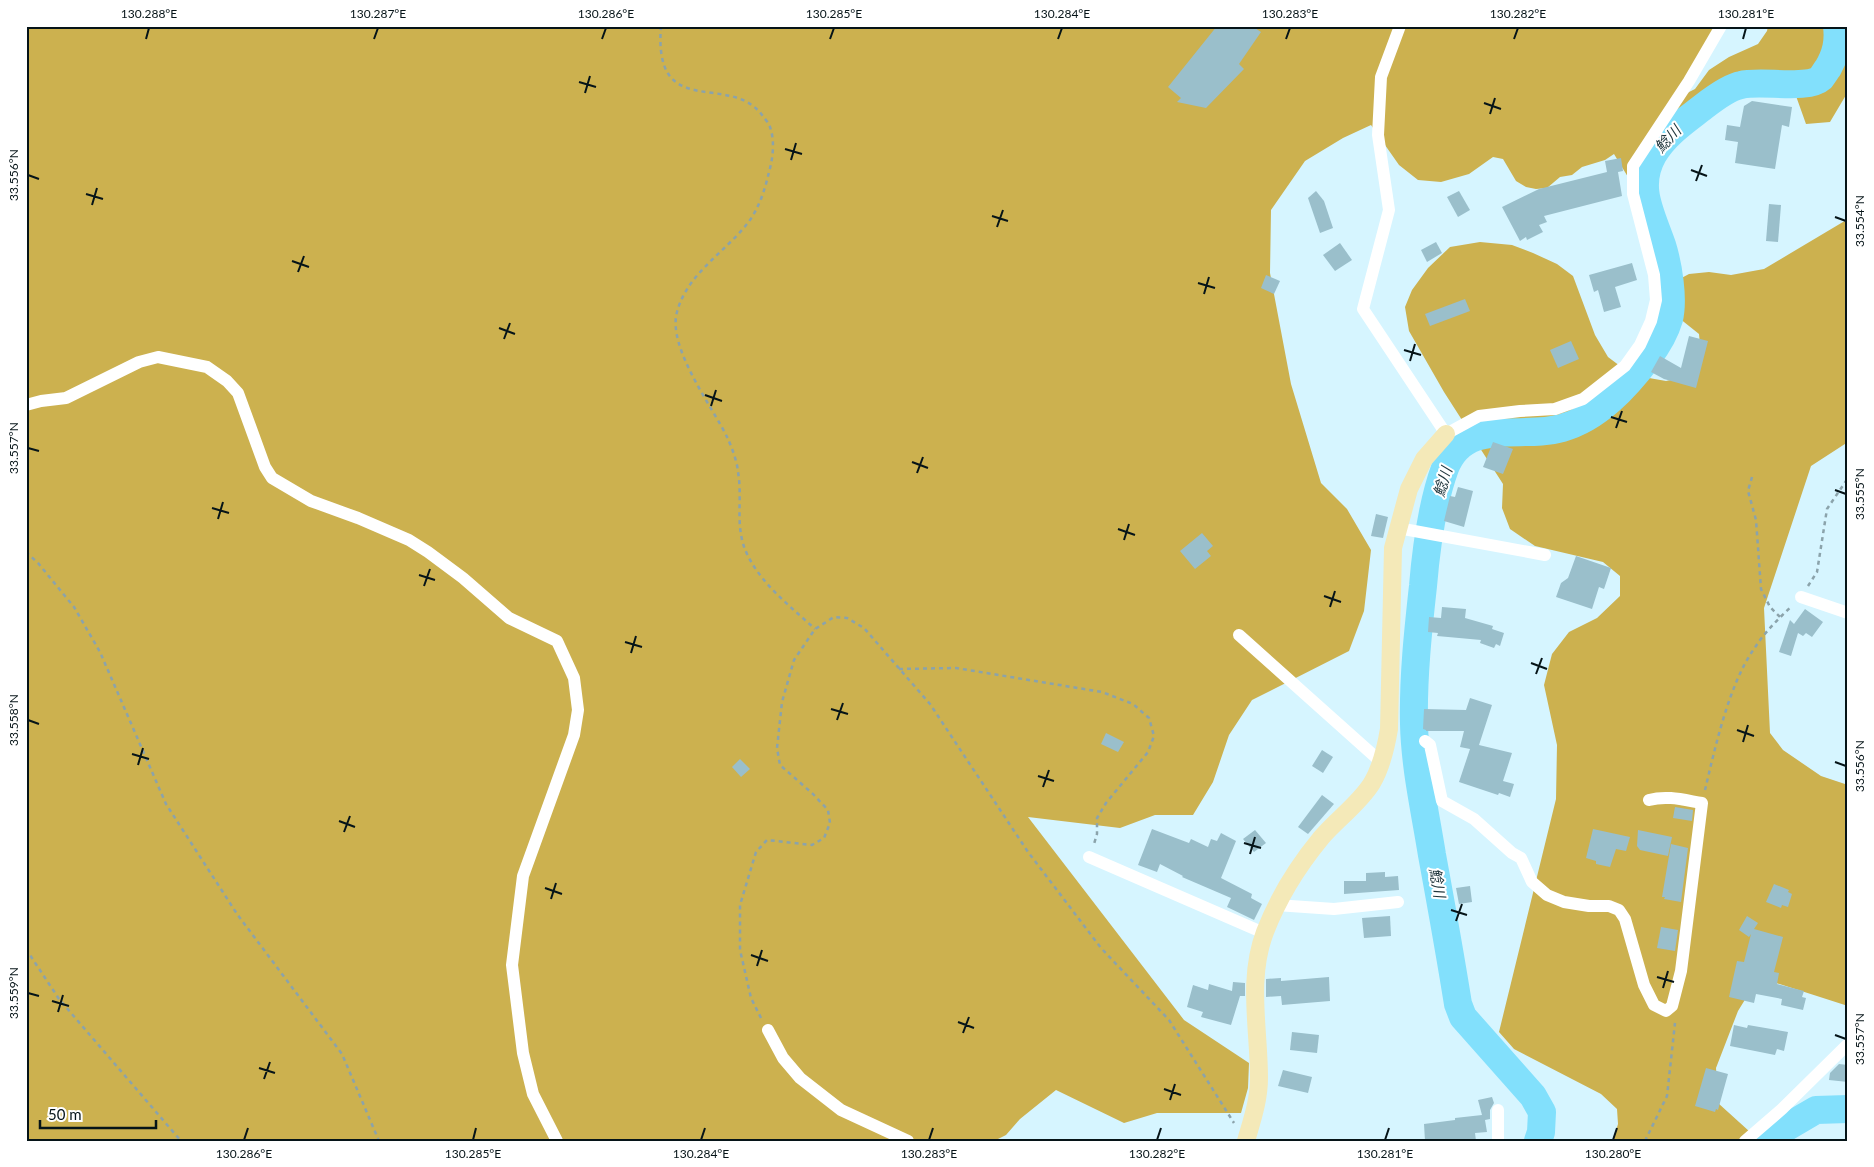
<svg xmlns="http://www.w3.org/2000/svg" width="1874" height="1167" font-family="Lato,'Noto Sans JP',sans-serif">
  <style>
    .forest { fill: #ccb14f }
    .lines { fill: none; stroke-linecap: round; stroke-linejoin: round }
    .river { stroke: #82e0fc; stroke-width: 28 }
    .building { fill: #9abfcb }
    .path { stroke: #8ba3ab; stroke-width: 2.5; stroke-dasharray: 4 4; stroke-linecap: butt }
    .street { stroke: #fff; stroke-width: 12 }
    .secondary { stroke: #f4e9b8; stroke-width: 18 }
    .ticks { fill: none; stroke: #061418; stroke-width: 2 }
    .labels { text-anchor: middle; stroke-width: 4; stroke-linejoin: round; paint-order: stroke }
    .water-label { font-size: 15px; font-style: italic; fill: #1f353c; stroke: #fff }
    .neatline { fill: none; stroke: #061418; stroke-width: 2 }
    .ticks-label { font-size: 12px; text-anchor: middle; fill: #061418 }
  </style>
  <rect width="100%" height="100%" fill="#d6f5ff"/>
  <g class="forest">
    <path d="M26,26h1686l2,8 -86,143 -14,-23 -9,6 -23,7 -10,8 -12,2 -13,11 -11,1 -10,-2 -10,-6 -13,-22 -10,-2 -24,17 -28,8 -23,-2 -19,-15 -28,-40 -28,13 -38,23 -34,49 -1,63 21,111 30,99 26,26 24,41 -7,61 -15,40 -97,49 -23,35 -16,47 -20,33h-38l-35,13 -92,-11 156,203 65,43 -1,25 -7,25h-84l-33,10 -68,-33 -36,29 -14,16 -12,6h-968z"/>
    <path d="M1768,26h80v34l-3,9 1,26 -16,27 -24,2 -10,-28 -29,-7 -26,1 -27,15 -30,29 -33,14 34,-54 10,-5 14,-19 20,-13 29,-13 9,-13z"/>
    <path d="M1848,219v223l-37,24 -47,142 6,125 13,17 38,26 27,9v221l-75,-24 -19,3 -16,26 -22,57 2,35 42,38h-147l5,-17 -1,-15 -16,-15 -87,-45 -15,-17 57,-233 1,-54 -13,-60 8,-31 17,-22 28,-14 23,-22v-20l-17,-14 -68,-16 -25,-17 -8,-21 1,-24 -59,-92 -35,-61 -4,-24 7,-17 16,-22 22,-21 30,-5 32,3 21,8 24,11 16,12 22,59 13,22 24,18 34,6 23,-5 12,-21 -2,-21 -30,-24 5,-28 15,-8 20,-2 22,3 33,-6z"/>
  </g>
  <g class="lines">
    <g class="river">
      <path d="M1538,1141l3,-9 1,-20 -9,-16 -70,-79 -5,-13c-8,-50 -17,-100 -26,-149 -7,-44 -17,-87 -18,-131 -1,-46 4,-93 9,-138 3,-36 10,-85 22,-118 20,-52 76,-28 117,-40 36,-10 64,-41 86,-70 9,-12 17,-25 21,-39 5,-20 -1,-55 -7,-74 -11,-32 -27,-58 -9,-90 11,-20 32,-34 50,-48 9,-7 27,-20 38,-22 19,-5 67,5 80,-7 1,-1 6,-9 7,-10 8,-14 11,-26 9,-42"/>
      <path d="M1763,1141l53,-31 32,-1"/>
    </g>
  </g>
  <g class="building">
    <path d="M1217,26h35l9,6 -22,32 5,5 -38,39 -29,-6 4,-4 -13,-11z"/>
    <path d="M1752,101l40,6 -3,20 -7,-2 -7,44 -40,-6 3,-21 -13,-2 2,-15 13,2 4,-21z"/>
    <path d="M1621,158l2,13 -5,1 4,24 -78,20 3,6 -8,3 4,7 -16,8 -1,-3 -6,4 -18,-34 37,-18 68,-17 -2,-11z"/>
    <path d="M1316,191l8,10 9,27 -13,5 -12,-35z"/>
    <path d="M1459,191l11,19 -12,7 -11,-20z"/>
    <path d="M1769,204l12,1 -3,37 -12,-1z"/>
    <path d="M1436,242l6,11 -15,9 -6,-12z"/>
    <path d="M1340,243l12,17 -17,11 -12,-16z"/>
    <path d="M1632,263l5,17 -22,7 6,20 -17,5 -6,-22 -4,2 -5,-17z"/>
    <path d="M1266,275l14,6 -6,13 -13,-6z"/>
    <path d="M1465,299l5,12 -40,15 -5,-12z"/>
    <path d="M1689,336l19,5 -12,47 -32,-9 -13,-7 9,-16 21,12z"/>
    <path d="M1571,341l8,18 -21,9 -8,-18z"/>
    <path d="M1493,442l20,7 -10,25 -20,-7z"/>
    <path d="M1458,487l15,4 -9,36 -20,-6 6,-25 5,1z"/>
    <path d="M1376,514l12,3 -5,21 -12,-2z"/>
    <path d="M1202,533l11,13 -6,5 4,5 -16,13 -15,-18z"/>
    <path d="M1576,556l35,12 -7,21 -5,-2 -7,22 -36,-12 5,-14 7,-5z"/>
    <path d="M1442,607l24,2 -1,9 28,8 -1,3 12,4 -4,13 -4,-2 -2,4 -14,-5 1,-3 -44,-4 1,-3 -10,-1 1,-15 12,1z"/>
    <path d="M1805,609l18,13 -11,15 -6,-4 -3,3 -5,-3 -7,23 -12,-4 11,-32 4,4z"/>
    <path d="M1470,698l22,7 -13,40 33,8 -9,28 11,3 -4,13 -11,-4 -1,2 -39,-13 11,-33 -10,-2 4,-16h-38v-1l-3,-1 1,-20 42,1z"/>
    <path d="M1106,733l18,9 -6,10 -17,-8z"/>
    <path d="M1322,750l11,7 -10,16 -11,-7z"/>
    <path d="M740,759l10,10 -9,8 -9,-10z"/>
    <path d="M1322,795l12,9 -26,30 -10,-7z"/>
    <path d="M1675,807l18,3 -1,11 -19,-3z"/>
    <path d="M1152,829l37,14 2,-4 17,8 3,-8 6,2 4,-8 15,8 -15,37 31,16 -1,4 11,6 -8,16 -27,-13 4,-9 -49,-21 1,-1 -23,-12 -3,8 -19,-7z"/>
    <path d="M1593,829l37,8 -4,14 -10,-2 -6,18 -14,-3v-3l-10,-3z"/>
    <path d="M1255,830l11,13 -12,9 -11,-13z"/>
    <path d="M1638,830l34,7 -4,19 -28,-6 -3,-4z"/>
    <path d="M1671,844l17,4 -7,54 -17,-3 1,-2h-3z"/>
    <path d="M1385,872v5l13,-1 1,14 -55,4v-13h22v-8z"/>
    <path d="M1774,884l15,6 -1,2 4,2 -4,13 -6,-2 -1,3 -15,-6z"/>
    <path d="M1470,886l2,16 -13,2 -3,-16z"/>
    <path d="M1390,916l1,20 -27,2 -2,-20z"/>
    <path d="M1747,916l11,7 -4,6 29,8 -9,35 5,1 -2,11 27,7 -2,6 4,1 -3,12 -22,-5 1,-6 -26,-5 -2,9 -25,-6 8,-36 7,1 7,-28 -2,3 -10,-7z"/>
    <path d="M1661,927l17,3 -3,21 -18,-3z"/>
    <path d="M1329,977l1,24 -48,4 -1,-9 -15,1v-18l15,-1v3z"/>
    <path d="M1233,982l12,1v13h-5l-9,29 -30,-8 2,-5 -16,-5 6,-22 15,5 1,-6 23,7z"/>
    <path d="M1734,1025l13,3 1,-3 40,7 -4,19 -7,-2 -2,6 -45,-9z"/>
    <path d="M1292,1032l27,3 -2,18 -27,-3z"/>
    <path d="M1839,1064l9,1v17l-19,-2 1,-7z"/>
    <path d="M1706,1068l22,6 -10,36 -2,-1 -1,3 -20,-6z"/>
    <path d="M1283,1070l29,7 -4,16 -30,-7z"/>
    <path d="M1492,1097l2,6 -4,7v9l-5,1 2,12 -12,1 1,8h-51l-1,-17 31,-4v-2l27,-3 -4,-15z"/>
  </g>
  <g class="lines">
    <g class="path">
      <path d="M661,26c-8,97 68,45 101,89 2,3 7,8 8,12 5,14 3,31 -1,45 -4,17 -10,37 -22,52 -23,29 -60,50 -70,88 -10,36 36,95 51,127 4,9 9,22 10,33 5,28 -4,54 9,82 15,31 43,52 68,75"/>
      <path d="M1752,477l-4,14 8,29 5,69 9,18 10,10"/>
      <path d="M26,552l12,11 36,44 26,45 66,152 71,110 105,140 37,87"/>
      <path d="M1808,586l9,-14 10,-63 21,-31"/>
      <path d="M899,669l57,-1 146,24 31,12 16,14 5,18 -6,16 -42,51 -9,15v16l-3,10"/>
      <path d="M1705,790c10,-42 24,-106 49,-141 10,-16 24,-30 38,-43"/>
      <path d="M26,949l33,50 122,142"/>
      <path d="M761,1018l-10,-20 -11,-48v-45l16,-53 11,-12 45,5 12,-7 6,-15 -2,-13 -15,-16 -33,-29 -3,-17 5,-46 12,-42 21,-31 19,-12 13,1 17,10 66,76 98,148 73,96 68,72 65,103"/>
      <path d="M1645,1141l22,-45 8,-73"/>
    </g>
    <g class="street">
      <path d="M1400,26l-19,51 -3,58 11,75 -26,99 83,125 33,-18 41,-5 35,-2 28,-10 42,-33 15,-21 11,-24 5,-21 -2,-25 -21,-81v-28l56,-85 32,-55"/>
      <path d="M26,405l15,-4 25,-3 73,-36 19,-5 49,10 20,14 11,12 27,74 7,11 39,23 47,17 51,22 19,12 35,26 46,40 48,23 17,37 4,32 -4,25 -51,141 -11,89 11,88 10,41 24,47"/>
      <path d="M1398,528l147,27"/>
      <path d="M1801,597l47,16"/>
      <path d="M1239,635l142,127"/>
      <path d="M1425,741l5,4 12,56 32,18 38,34 9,5 11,24 15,13 17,7 25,4h20l10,4 6,9 19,66 10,20 12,6 6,-5 9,-35 21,-168c-18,-3 -35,-8 -53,-3"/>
      <path d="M1089,857l175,76"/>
      <path d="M1276,905l58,4 64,-7"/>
      <path d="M768,1030l15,28 17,20 41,32 67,31"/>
      <path d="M1498,1141v-31"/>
      <path d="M1745,1141l37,-32 66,-65"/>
    </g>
    <path class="secondary" d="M1246,1141c6,-21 13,-41 13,-63 0,-49 -12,-99 6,-146 13,-34 33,-66 56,-94 16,-19 38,-34 51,-55 10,-17 14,-36 17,-54l4,-181 16,-59 15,-30 22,-25"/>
  </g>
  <path class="ticks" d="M146,39l3,-11M374,39l4,-11M602,39l4,-11M830,39l4,-11M1058,39l4,-11M1286,39l4,-11M1514,39l4,-11M1743,39l3,-11M579,82l17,5M585,93l5,-17M1484,103l17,6M1490,114l5,-16M785,149l17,5M791,160l5,-17M1691,170l16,6M28,175l11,4M1696,181l6,-16M86,194l17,5M92,205l5,-17M992,216l16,5M1835,217l11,4M997,227l6,-17M292,261l17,6M298,272l6,-16M1198,283l17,5M1204,294l5,-17M499,328l16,6M504,339l6,-16M1404,350l17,5M1410,361l5,-17M705,395l17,6M711,406l5,-16M1611,417l16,5M1616,428l6,-17M28,448l11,3M912,462l16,6M917,473l6,-16M1835,490l11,4M212,508l17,5M218,519l5,-17M1118,529l17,6M1124,540l5,-16M419,575l16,5M424,586l6,-17M1324,596l17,6M1330,607l5,-16M625,642l17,5M631,653l5,-17M1531,663l16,6M1536,674l6,-16M831,709l17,5M28,720l11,4M837,720l6,-17M1737,730l17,6M1743,742l5,-17M132,754l17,5M1835,762l11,4M138,765l5,-17M1038,776l16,5M1043,787l6,-17M339,821l16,6M344,832l6,-16M1244,843l17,5M1250,854l5,-17M545,888l17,6M551,899l5,-16M1451,910l16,5M1456,921l6,-17M751,955l17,6M757,966l5,-16M1657,977l17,5M1663,988l5,-17M28,993l11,3M52,1001l17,5M58,1012l5,-17M958,1022l16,6M963,1033l6,-16M1835,1035l11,4M259,1068l16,5M264,1079l6,-17M1164,1089l17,6M1170,1100l5,-16M244,1140l4,-12M473,1140l3,-12M701,1140l4,-12M929,1140l4,-12M1157,1140l4,-12M1385,1140l4,-12M1613,1140l4,-12"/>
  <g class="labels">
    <g class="water-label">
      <text transform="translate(1668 139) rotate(-47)" y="5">鯰川</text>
      <text transform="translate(1443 482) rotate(-73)" y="5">鯰川</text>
      <text transform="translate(1437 883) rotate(80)" y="5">鯰川</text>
    </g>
  </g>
  <rect width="1874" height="1167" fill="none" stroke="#ffffff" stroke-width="55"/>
  <path d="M40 1120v8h116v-8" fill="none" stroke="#061418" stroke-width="2.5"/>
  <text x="48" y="1120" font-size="15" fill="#061418" stroke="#ffffff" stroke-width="4" paint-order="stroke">50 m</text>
  <rect x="28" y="28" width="1818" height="1112" class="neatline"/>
  <g class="ticks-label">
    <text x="149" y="18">130.288°E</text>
    <text x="378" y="18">130.287°E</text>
    <text x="606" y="18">130.286°E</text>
    <text x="834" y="18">130.285°E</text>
    <text x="1062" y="18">130.284°E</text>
    <text x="1290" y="18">130.283°E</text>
    <text x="1518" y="18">130.282°E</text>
    <text x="1746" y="18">130.281°E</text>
    <text transform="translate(14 175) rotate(-90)" y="4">33.556°N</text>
    <text transform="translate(1860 221) rotate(-90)" y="4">33.554°N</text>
    <text transform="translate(14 448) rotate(-90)" y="4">33.557°N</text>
    <text transform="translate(1860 494) rotate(-90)" y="4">33.555°N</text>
    <text transform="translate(14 720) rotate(-90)" y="4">33.558°N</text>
    <text transform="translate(1860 766) rotate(-90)" y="4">33.556°N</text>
    <text transform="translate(14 993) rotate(-90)" y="4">33.559°N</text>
    <text transform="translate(1860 1039) rotate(-90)" y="4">33.557°N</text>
    <text x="244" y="1158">130.286°E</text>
    <text x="473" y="1158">130.285°E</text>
    <text x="701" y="1158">130.284°E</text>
    <text x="929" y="1158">130.283°E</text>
    <text x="1157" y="1158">130.282°E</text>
    <text x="1385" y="1158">130.281°E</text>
    <text x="1613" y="1158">130.280°E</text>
  </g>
</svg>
